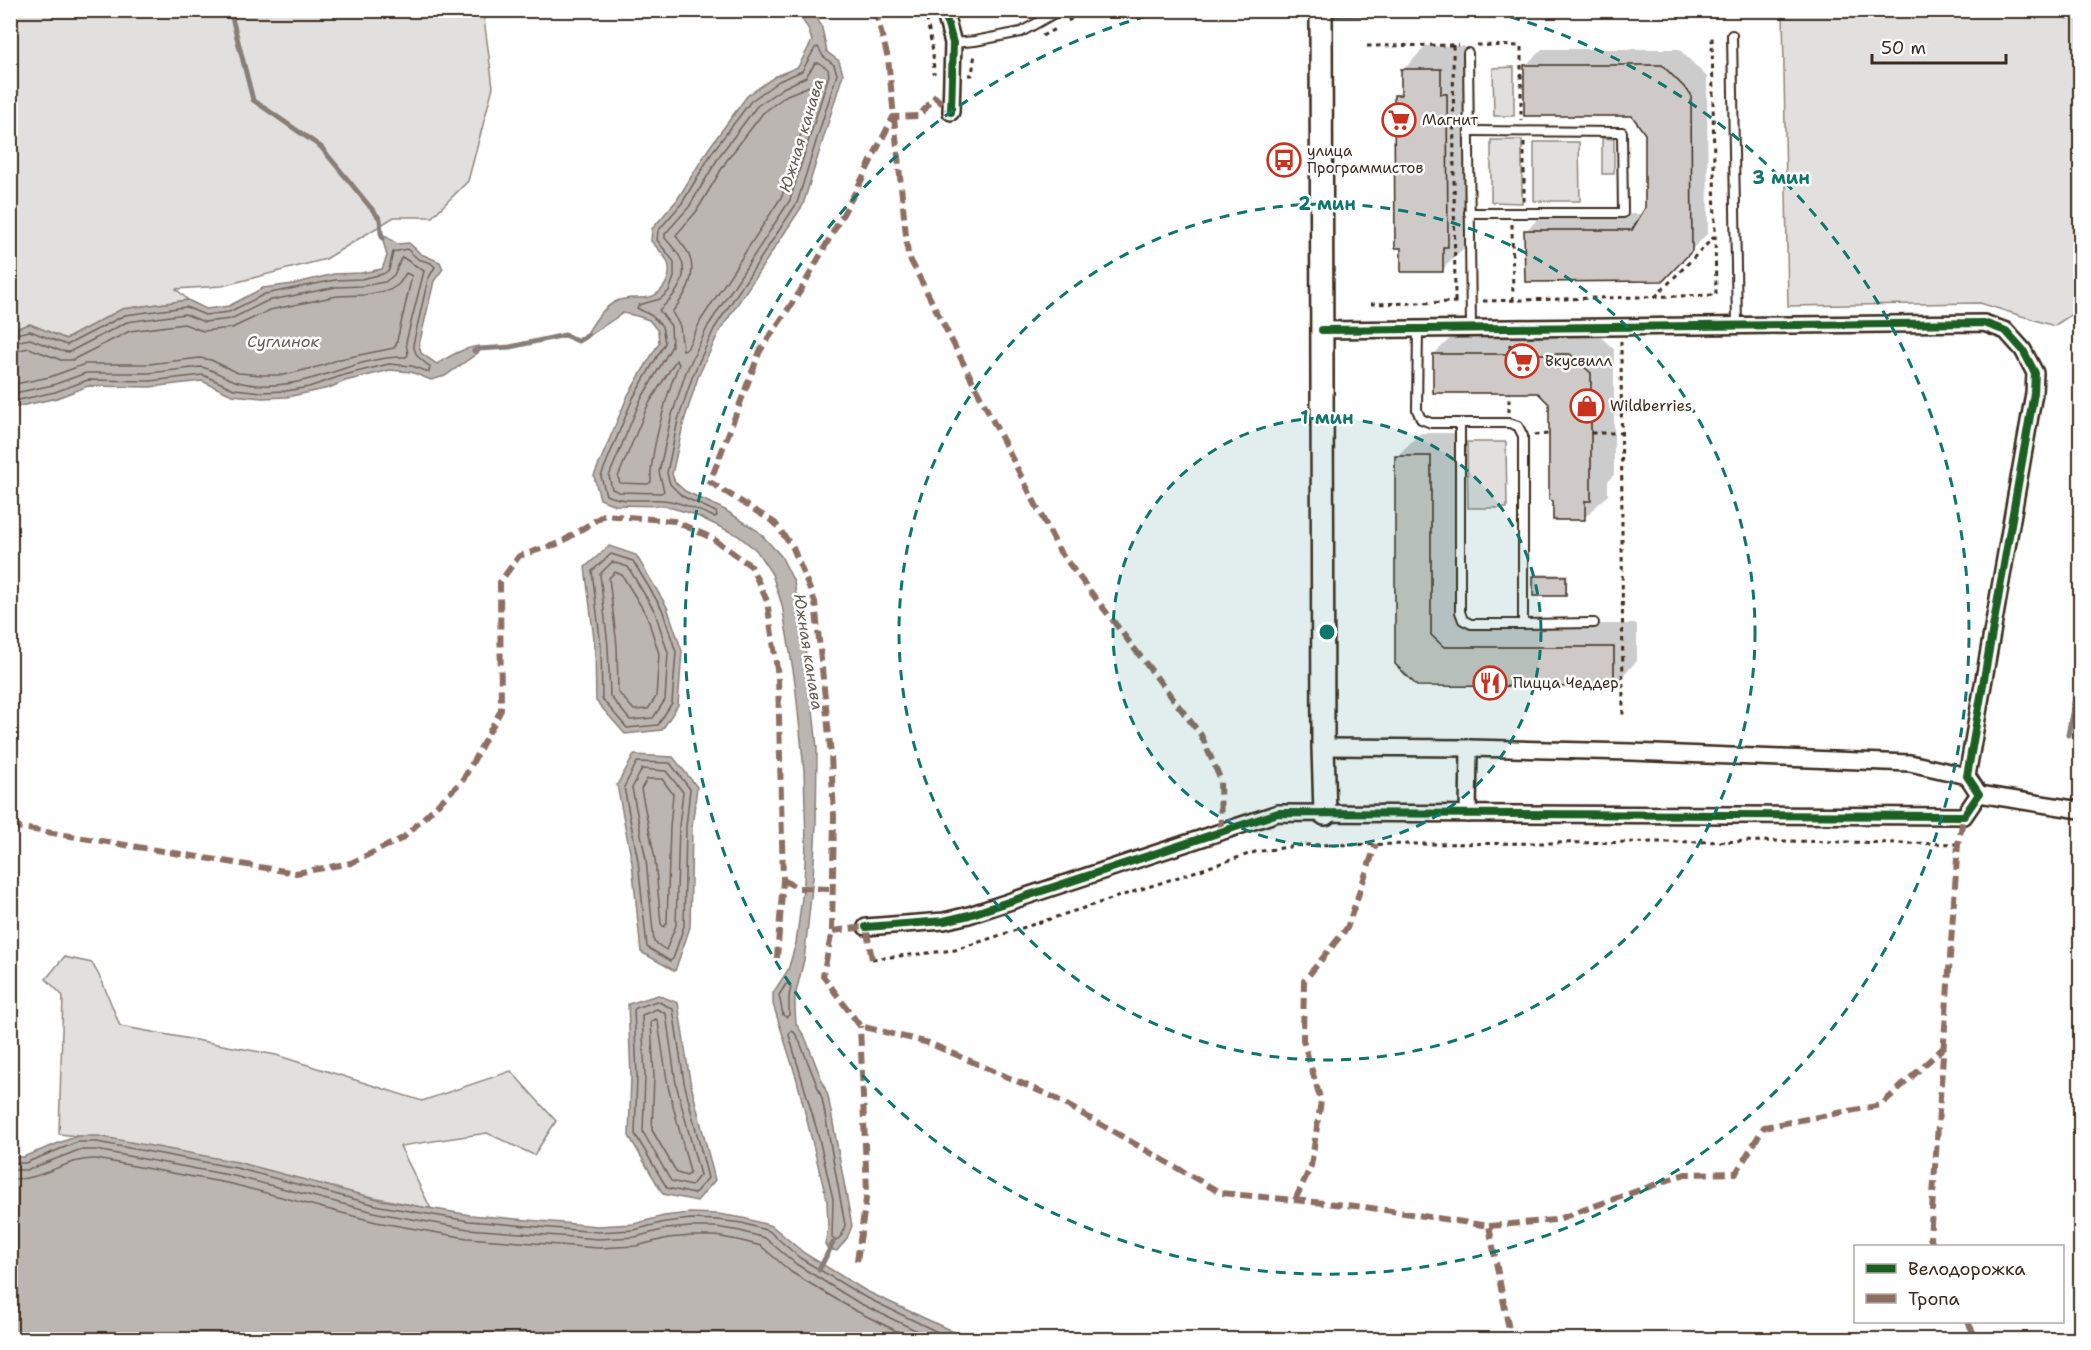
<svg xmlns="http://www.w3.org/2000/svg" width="2091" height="1350" font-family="'Shantell Sans',sans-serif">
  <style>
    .green { fill: #e2e0de; stroke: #8e857e; stroke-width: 1.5 }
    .water { fill: #bcb6b3; stroke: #887e77; stroke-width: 1.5 }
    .shadow { fill: #0003 }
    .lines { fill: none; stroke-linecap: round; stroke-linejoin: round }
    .shore { stroke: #6f625a; stroke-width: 1.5 }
    .stream { stroke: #887e77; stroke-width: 5 }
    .building { fill: #cfcac7; stroke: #3b2a1e; stroke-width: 1.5 }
    .lane-casing { stroke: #3b2a1e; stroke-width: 12 }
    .street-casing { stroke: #3b2a1e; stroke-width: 20 }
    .secondary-casing { stroke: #3b2a1e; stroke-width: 26 }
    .path { stroke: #3b2a1e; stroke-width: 3; stroke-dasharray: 4.5 4.5; stroke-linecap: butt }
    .lane { stroke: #fff; stroke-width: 8 }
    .street { stroke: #fff; stroke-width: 15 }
    .secondary { stroke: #fff; stroke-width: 21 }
    .quiet { stroke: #8d6e63; stroke-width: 6; stroke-dasharray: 12 6; stroke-linecap: butt }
    .cycleway-casing { stroke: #fff; stroke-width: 11 }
    .cycleway { stroke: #1b5e20; stroke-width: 8 }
    .ring { fill: none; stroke: #0f766e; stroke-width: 3; stroke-dasharray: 10 8 }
    .labels { text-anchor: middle; stroke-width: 5; stroke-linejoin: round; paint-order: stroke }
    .poi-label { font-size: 15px; fill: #3b2a1e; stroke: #fff; text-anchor: start }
    .water-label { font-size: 16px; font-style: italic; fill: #685b52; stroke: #fff }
    .centre { fill: #0f766e; stroke: #fff; stroke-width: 3 }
    .ring-label { font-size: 18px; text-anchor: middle; font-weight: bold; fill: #0f766e; stroke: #fff; stroke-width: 5; stroke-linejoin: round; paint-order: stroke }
  </style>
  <rect width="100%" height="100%" fill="#fff"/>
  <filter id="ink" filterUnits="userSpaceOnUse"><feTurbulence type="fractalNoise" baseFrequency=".0167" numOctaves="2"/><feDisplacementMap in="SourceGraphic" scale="12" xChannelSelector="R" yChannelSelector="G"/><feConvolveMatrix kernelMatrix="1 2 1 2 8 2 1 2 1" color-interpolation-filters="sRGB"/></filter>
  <g filter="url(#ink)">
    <g class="green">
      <path d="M11,11h472l10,76 -25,94 -36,36h-38l-68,42 -104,27 -46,3 12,11 -66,9 -56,30 -36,-15 -19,6z"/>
      <path d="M2059,11l8,8 13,-1v291l-26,17 -74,-23 -192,3 -5,-295z"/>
      <path d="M1514,67v49h-20l-1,-48z"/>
      <path d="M1602,138l12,1v35h-12z"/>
      <path d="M1491,140h31v63l-31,-1z"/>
      <path d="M1534,142h45l1,59h-46z"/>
      <path d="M1467,442h39l1,66h-39z"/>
      <path d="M64,957l28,6 10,18 18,45 156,29 146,46 89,-30 45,50 -22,34 -47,-22 -87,13 31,63 -354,-73 -18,-2 4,-138 -17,-17z"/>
    </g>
    <g class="water">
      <path d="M796,11h18l8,17 5,24 12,9 4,13 -40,131 -84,127 -21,45 -14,44 -12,53 3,8 10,9 40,19 33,21 23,25 13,26 15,90 8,76 -1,77 -3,53 -9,82 -9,36v14l1,14 9,13 23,59 24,130 -5,12 -10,13 -9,-2 -3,-5 3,-15 -1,-28 -30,-121 -24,-76v-11l15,-23 8,-27 8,-61 2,-40 -2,-72 -9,-88 -13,-77 -10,-31 -16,-24 -19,-15 -44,-21 -28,-8 -50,-1 -15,-6 -6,-23 34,-81 31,-52 -1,-12 -9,-11 -12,-4 -14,-3 -40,27c9,-15 18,-32 34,-39 9,-4 23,-2 33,-4 12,-3 23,-20 18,-34 -2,-7 -12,-16 -17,-22l1,-12 25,-29 32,-52 38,-52 29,-20 22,-9 14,-26 -4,-13z"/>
      <path d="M381,233l16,11 12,-1 12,11 19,8 3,7 -9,12 -15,64 2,8 16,11c13,-8 26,-16 42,-18v6l-34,24 -14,4 -20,-8 -21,-2 -45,11 -16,7 -42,9 -25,1 -30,-3 -30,-14 -52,6 -62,-1 -31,12 -46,10v-78l19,-6 36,15 56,-30 66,-9 18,9 23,-3 34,-18 30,-4 41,-10 27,-1 21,-4 5,-13z"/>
      <path d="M609,546l27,9 31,52 15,44 -4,54 -16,25 -37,4 -29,-33 -1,-54 -10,-80z"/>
      <path d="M634,755l39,2 24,30 -5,40 -2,100 -15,44 -34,-19 -9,-90 -15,-77z"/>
      <path d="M658,995l20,8 12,78 25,99 -18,21 -34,-7 -34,-58 2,-60 -3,-72z"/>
      <path d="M77,1136h21l139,26 144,38 89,15 128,11 36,-2 30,-8 26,-3 28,1 25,4 29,8 32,27 62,38 103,48h-958v-182h12z"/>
    </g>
    <g class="shadow">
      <path d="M978,10h14l-10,7z"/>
      <path d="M1426,46h38v25h6l1,151 -5,5v19l-24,24 -46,-174 7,-7v-19z"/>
      <path d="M1542,49h137l28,28 1,156 -45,46 -137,-48 16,-16 101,-1 4,-6 -1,-74 -14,-20 -107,-48z"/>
      <path d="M1458,331h136l20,18v126l-6,6v14l-24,23 -33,-115 -12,-11 -105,-38z"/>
      <path d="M1420,433h35v178l13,13h169v37l-24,24h-195l-22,-228z"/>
      <path d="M1537,574h31l-1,18 -2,3 -30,-19z"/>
    </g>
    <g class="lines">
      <g class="shore">
        <path d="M818,47l5,9 11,9 3,9 -40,129 -83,126 -21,46 -15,45 -11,53 3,11 12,12 34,16 1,4 -3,1c-16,-7 -33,-15 -51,-17 -19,-1 -39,3 -57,-5l-5,-19 32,-78 32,-55 -3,-17 -10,-10 -15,-8 2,-3 21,-6 9,-8 5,-14v-15l-17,-22 1,-9 24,-28 31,-52 38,-50 28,-20 23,-10 13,-23z"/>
        <path d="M815,63h4l9,6 1,6 -39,125 -82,126 -22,46 -15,46 -12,54 5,19 -3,2 -42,-1 -7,-3 -3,-13 31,-75 32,-55 -1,-20 -12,-16c14,-12 32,-32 21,-53 -4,-7 -10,-13 -15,-19v-4l24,-27 31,-52 37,-49 26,-18 23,-11z"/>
        <path d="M812,85l3,3 -33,108 -81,124 -14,29 -4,1 -3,-24 -8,-14c13,-16 26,-36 17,-57 -3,-8 -10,-13 -13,-20l20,-23 31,-52 36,-47 24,-18z"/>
        <path d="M10,335l20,-4 37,14 58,-30 61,-8 19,8 24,-3 36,-18 70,-14 26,-1 22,-5 6,-4 4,-18 14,-3 11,10 13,4 4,4 -7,12 -15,66 4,11 13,11 -1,5 -17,-6 -23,-2 -45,11 -35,12 -23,4 -24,1 -28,-3 -31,-14 -53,6 -62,-1 -33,12 -45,10"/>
        <path d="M10,343l20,-4 31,12 8,1 58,-30 58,-8 19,8 27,-3 36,-18 69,-14 26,-1 23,-4 9,-7 8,-18 22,14 -18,71 2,13 -2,2c-44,-1 -79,22 -121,27 -15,2 -36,2 -50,-3 -12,-4 -22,-12 -34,-14l-52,6h-63l-33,12 -43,9"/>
        <path d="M10,352l19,-4 32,12h11l58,-29 54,-7 19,7 29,-3 38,-18 67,-14 27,-1 26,-5 9,-6 7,-11 6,3 -16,69 -2,3 -54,11 -19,7 -37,9h-22l-24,-2 -27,-13 -11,-2 -51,6h-64l-35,13 -40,8"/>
        <path d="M676,360l3,4c-11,25 -30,92 -28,118l-3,2 -28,-1 -2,-6 30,-72z"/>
        <path d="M611,554l22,7 29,48 14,43 -4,51 -14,22 -31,3 -25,-29 -1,-52 -9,-76z"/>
        <path d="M612,562l16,5 27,45 13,41 -3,47 -12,18 -23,2 -20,-24 -2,-50 -8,-72z"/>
        <path d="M615,572l7,3 25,41 12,38 -3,43 -8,12 -14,1 -16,-18 -1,-46 -8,-68z"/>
        <path d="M637,762l33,1 20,26 -4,38 -2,99 -11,33 -3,2 -23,-14 -9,-86 -14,-74z"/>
        <path d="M642,769l24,2 17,21 -4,34 -3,99 -10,25 -12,-8 -8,-82 -14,-72z"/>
        <path d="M647,779h15l11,15 -3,33 -3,96 -3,4 -3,-3 -6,-65 -14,-70z"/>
        <path d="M786,984h3l2,3 -2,9v19l-3,2 -3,-2 -4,-20z"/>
        <path d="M657,1001l16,8 11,73 24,96 -14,16 -27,-6 -32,-54 2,-58 -3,-66 2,-2z"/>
        <path d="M657,1009l9,5 10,70 24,91 -9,11 -20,-5 -28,-49 2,-56 -3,-61z"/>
        <path d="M656,1019l2,3 10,64 22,86 -3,4 -10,-3 -25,-43 2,-54 -3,-54z"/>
        <path d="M791,1031l3,1 5,8 23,58 23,127 -3,10 -6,6 -4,-3 1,-39 -15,-65 -29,-99z"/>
        <path d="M10,1163h15l53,-21h19l139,26 144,38 89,15 129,11 36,-2 31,-8 26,-3 26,1 25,3 27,8 31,27 63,38 91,44"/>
        <path d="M10,1170h17l52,-20h17l138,26 144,37 90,16 130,10 37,-2 31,-8 25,-2h25l24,4 25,7 31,26 63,39 77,37"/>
        <path d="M10,1179c34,2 54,-21 86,-20l136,25 144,38 91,16 131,10 38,-2 32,-8 23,-2h25l22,4 23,6 30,26 63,38 61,30"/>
      </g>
      <g class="stream">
        <path d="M230,10l23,90 68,47 59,72 1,14 2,5"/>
        <path d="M474,351l5,-2 31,-2 55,-12 13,6 10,-6"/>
        <path d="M2068,735l12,-63"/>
        <path d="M819,1270l14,-27"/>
      </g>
    </g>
    <g class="building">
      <path d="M1524,65h138l29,29 1,157 -29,30 -138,1 -1,-52h108l13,-22v-74l-13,-18h-108z"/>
      <path d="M1401,69h40v25h6l1,153h-5v25h-42v-24h-6l-1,-153h7z"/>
      <path d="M1433,354h137l21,19v128h-6v19h-32v-19l-4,-1v-96l-11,-11h-105z"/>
      <path d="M1395,456h36v179l13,12h170v40l-197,-1 -22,-22z"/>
      <rect x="1533" y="576" width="33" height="20"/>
    </g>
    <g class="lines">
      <defs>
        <g id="lane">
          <path d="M1322,11l162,-1"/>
          <path d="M1732,35l5,290"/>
          <path d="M953,43l22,-2 46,-9 39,-22"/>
          <path d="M1468,53l3,275"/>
          <path d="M1469,131l153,1 1,81h-154"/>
          <path d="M1418,329l-1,81 4,9 10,4h78l9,3 5,10v188h-52l-8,-4 -3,-8v-189"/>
          <path d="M1523,624l71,-1"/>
        </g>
        <g id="street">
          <path d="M944,10l9,33 -2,69"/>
          <path d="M1323,747l146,1 162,4 279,11 57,13"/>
          <path d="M1979,794l101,16"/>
          <path d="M1468,814l1,-66"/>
          <path d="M866,927l78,-6 25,-6 309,-102 686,3 15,-22 -12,-18 67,-383 1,-20 -12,-23 -17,-19 -22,-8 -662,7"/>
        </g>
        <path id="secondary" d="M1321,10l2,737 2,67"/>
      </defs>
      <use href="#lane" class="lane-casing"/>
      <use href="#street" class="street-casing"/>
      <use href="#secondary" class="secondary-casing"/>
      <g class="path">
        <path d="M925,10l8,41 1,23"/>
        <path d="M1068,21l16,-11"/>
        <path d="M1042,36l15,-8"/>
        <path d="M1453,45l2,257"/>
        <path d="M1477,45l44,1v75"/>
        <path d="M1367,46l91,-1"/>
        <path d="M968,75h4l3,-22"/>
        <path d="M1524,143v59"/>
        <path d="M1512,224l1,77"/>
        <path d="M1655,297l59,-60"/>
        <path d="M1483,301l233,-6 -4,-260"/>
        <path d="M1371,304l88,-2"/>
        <path d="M1621,341l2,376"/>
        <path d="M1510,344v10"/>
        <path d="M1509,412v-19"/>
        <path d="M1591,433h30"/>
        <path d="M1534,435l15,-1"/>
        <path d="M872,959l83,-9 300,-98 47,-7 485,-4 171,3"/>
      </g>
      <use href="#lane" class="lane"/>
      <use href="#street" class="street"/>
      <use href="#secondary" class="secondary"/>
      <g class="quiet">
        <path d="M875,10l13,48 20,197 152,297 141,183 19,43 1,54"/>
        <path d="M10,826l286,47 55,-10 52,-25 60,-58 38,-70 -1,-128 19,-26 41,-13 44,-28 70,6 38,17 39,28 16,35 11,75 5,204 -6,78"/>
        <path d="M783,880l15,8 35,1"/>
        <path d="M832,931l2,-115 -3,-61 -16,-153 -22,-54 -18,-25 -65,-41 50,-131 41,-61 57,-103 35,-70 26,-1 16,-19 16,15"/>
        <path d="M872,959l-6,-32 -34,4 -9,45 37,50 69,17 122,53 170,97 144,14 124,19 22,114"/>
        <path d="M1295,1200l16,-34 10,-65 -18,-61 1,-59 43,-53 29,-84"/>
        <path d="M1489,1226l66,-6 130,-46 51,-1 28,-46 117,-22 62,-57"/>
        <path d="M1934,1246l-4,-8 28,-394 6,-28"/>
        <path d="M857,1261l10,-69 -7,-166"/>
        <path d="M1968,1322l9,18"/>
      </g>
      <defs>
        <g id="cycleway">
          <path d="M944,10l9,33 -2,69"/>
          <path d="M866,927l78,-6 25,-6 309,-102 686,3 15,-22 -12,-18 67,-383 1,-20 -12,-23 -17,-19 -22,-8 -662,7"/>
        </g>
      </defs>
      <use href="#cycleway" class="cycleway-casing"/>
      <use href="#cycleway" class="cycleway"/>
    </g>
  </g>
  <circle cx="1327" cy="632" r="214" fill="#0f766e" fill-opacity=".12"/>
  <g class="ring">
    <circle cx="1327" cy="632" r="214"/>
    <circle cx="1327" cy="632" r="428"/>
    <path d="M1493 12A642 642 0 1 1 1161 12"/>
  </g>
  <defs>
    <symbol id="supermarket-ring" viewBox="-11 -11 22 22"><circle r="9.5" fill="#fff" stroke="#c8321e" stroke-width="1.5"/><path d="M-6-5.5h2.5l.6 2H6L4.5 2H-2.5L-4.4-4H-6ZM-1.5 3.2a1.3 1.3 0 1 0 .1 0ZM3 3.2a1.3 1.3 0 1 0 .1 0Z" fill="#c8321e"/></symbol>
    <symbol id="bus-ring" viewBox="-11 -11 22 22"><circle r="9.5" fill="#fff" stroke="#c8321e" stroke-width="1.5"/><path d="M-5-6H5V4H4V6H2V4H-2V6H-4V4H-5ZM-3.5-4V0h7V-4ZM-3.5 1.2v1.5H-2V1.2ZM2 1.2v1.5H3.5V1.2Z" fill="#c8321e"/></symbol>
    <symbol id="shop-ring" viewBox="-11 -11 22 22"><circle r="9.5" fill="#fff" stroke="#c8321e" stroke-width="1.5"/><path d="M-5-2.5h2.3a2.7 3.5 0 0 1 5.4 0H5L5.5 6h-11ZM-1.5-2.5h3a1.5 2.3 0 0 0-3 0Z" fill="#c8321e"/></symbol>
    <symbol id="restaurant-ring" viewBox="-11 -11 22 22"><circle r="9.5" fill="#fff" stroke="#c8321e" stroke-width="1.5"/><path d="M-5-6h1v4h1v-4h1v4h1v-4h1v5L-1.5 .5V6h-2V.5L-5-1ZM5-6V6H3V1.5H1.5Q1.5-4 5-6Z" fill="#c8321e"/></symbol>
  </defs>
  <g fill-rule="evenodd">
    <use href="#supermarket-ring" x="1380" y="101" width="38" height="38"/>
    <use href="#bus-ring" x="1265" y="141" width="38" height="38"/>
    <use href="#supermarket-ring" x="1503" y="342" width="38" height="38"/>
    <use href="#shop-ring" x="1568" y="387" width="38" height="38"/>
    <use href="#restaurant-ring" x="1471" y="664" width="38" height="38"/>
  </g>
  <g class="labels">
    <g class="poi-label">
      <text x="1422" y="125">Магнит</text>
      <text x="1307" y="156">улица<tspan x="1307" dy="17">Программистов</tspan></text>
      <text x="1545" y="366">Вкусвилл</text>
      <text x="1610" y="411">Wildberries</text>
      <text x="1513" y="688">Пицца Чеддер</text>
    </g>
    <g class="water-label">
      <text transform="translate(801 135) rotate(-73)" y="6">Южная канава</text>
      <text x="283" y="347">Суглинок</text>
      <text transform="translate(809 652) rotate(81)" y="6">Южная канава</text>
    </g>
  </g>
  <circle cx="1327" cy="632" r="9" class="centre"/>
  <g class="ring-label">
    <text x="1781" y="184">3 мин</text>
    <text x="1327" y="210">2 мин</text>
    <text x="1327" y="424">1 мин</text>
  </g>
  <rect width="2091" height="1350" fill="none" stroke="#fff" stroke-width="36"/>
  <rect x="18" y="18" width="2055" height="1314" fill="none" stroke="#3b2a1e" stroke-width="2" filter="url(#ink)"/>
  <rect x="1854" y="1245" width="210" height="78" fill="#ffffff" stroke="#b1aaa5" stroke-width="1.5"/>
  <rect x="1866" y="1264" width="30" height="9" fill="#1b5e20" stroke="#b1aaa5" stroke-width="1.5"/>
  <text x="1908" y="1275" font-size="18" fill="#3b2a1e">Велодорожка</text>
  <rect x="1866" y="1294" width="30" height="9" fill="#8d6e63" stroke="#b1aaa5" stroke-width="1.5"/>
  <text x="1908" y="1305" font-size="18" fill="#3b2a1e">Тропа</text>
  <path d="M1872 54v9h134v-9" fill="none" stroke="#3b2a1e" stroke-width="3"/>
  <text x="1881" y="54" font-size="18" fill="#3b2a1e" stroke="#ffffff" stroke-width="4.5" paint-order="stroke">50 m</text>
</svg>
